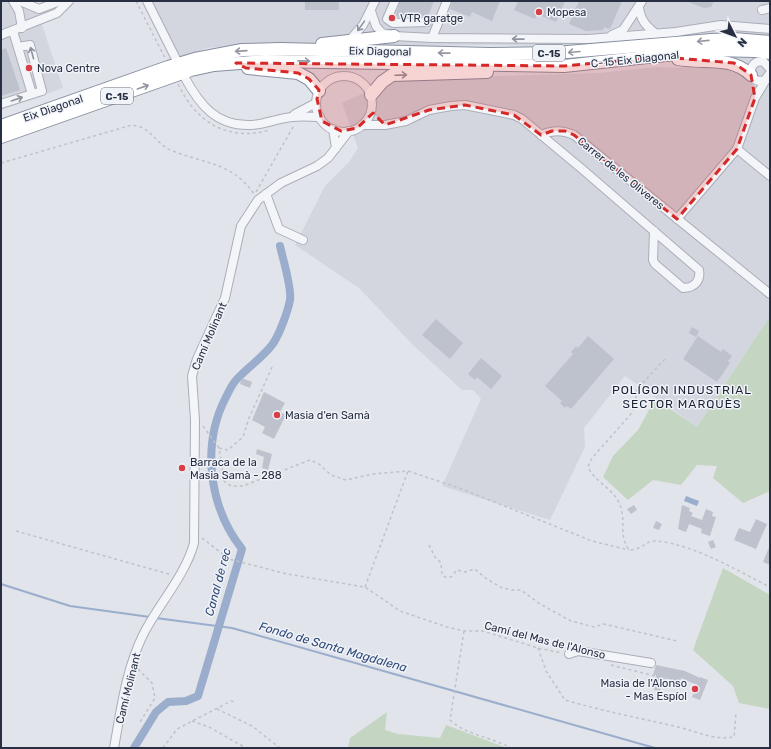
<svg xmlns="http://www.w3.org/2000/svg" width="771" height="749" font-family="Rubik,sans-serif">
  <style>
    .built { fill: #d3d6df }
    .green { fill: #c4d5c1 }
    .water { fill: #9aadcc }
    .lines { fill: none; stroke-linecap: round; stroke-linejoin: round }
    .stream { stroke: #9aadcc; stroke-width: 2 }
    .canal { stroke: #9aadcc; stroke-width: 8 }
    .building { fill: #bec2cd }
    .minor-casing { stroke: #aaaeb8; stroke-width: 10 }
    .highway-casing { stroke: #878fa2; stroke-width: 14 }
    .path { stroke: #bfc2c9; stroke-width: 1.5; stroke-dasharray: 3 3; stroke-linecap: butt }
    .minor { stroke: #f4f5f8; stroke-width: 8 }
    .highway { stroke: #fff; stroke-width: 12 }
    .oneway { stroke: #8e929e }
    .oneway2 { stroke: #9497a1 }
    .marked { fill: #d62828; fill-opacity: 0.2; stroke: #d62828; stroke-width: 3; stroke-dasharray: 8 5; stroke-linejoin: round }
    .poi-dot { fill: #d63f47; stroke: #f0f3f8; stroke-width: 1.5 }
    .labels { text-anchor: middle; stroke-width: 3; stroke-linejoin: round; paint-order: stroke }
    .shield { fill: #f0f3f8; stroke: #646a79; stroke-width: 1 }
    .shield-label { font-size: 10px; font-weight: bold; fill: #282f43 }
    .poi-label { font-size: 11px; fill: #282f43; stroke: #f0f3f8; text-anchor: start }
    .street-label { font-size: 11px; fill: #282f43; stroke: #f0f3f8 }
    .neighbourhood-label { font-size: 12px; letter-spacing: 1px; fill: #1a2034; stroke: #f0f3f8 }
    .water-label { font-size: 12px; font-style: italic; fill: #304979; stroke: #f0f3f8 }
  </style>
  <rect width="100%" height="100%" fill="#e1e4ea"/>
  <g class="built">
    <path d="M1,1h33l29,87 -62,22z"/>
    <path d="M151,1h619v34l-38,-3 -91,4 -81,10 -79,-1 -97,1 -109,-4 -69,6 -28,12z"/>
    <path d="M736,54l34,4v258l-73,111 -72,-51 -41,52 1,19 -35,73 -108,-34 39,-87 -8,-9h-11l-50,-46 -53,-56 -64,-43 30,-59 24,-24 9,-14 -16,-45 52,-24 204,-6 58,-6 45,1v-12z"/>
  </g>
  <g class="green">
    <path d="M770,316v175l-27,12 -30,-25 4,-12 -20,-1 -16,20 -28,-5 -25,20 -25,-23 10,-21 25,-26 17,-31 42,28z"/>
    <path d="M723,568l47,27v114l-31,-6 -6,-17 -40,-36z"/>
    <path d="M387,712l-2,18 13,4 42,4 6,-13 61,23h-159l2,-10z"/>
  </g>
  <path class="water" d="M686,496l13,5 -2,5 -13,-5z"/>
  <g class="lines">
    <g class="stream">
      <path d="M1,584l69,22 80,11"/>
      <path d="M156,618l76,10 423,120"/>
    </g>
    <path class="canal" d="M134,748l22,-36 12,-10 18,-1 12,-5 44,-147c-33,-42 -41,-104 -16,-152 3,-6 6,-13 11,-18 11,-12 25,-21 35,-34 7,-9 16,-34 18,-45 2,-11 -7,-41 -10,-54"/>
  </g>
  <g class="building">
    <rect x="305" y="1" width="34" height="9"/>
    <path d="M400,1h34l-6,15 -33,1z"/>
    <path d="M453,1h47l-8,20 -20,-9 -2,5 -20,-8z"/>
    <path d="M518,1h47l-9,21 -19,-8 -2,5 -21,-9z"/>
    <path d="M579,1h43l-12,28 -6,-2 -1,3 -17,1 -17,-7z"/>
    <path d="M686,1h28l-3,6 -7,1z"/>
    <path d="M6,48l14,42 -19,6v-46z"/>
    <path d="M436,319l27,24 -13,16 -28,-24z"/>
    <path d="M692,327l7,4 -3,6 -7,-4z"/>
    <path d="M588,336l26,23 -43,50 -4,-3 -2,2 -5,-5 2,-2 -17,-15 28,-32 -2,-2 5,-6 2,2z"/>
    <path d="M698,336l23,16 2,-3 9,7 -4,5 2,2 -13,19 -34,-23z"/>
    <path d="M481,358l21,18 -11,13 -14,-12 -2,3 -7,-6z"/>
    <path d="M242,378l10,4 -2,6 -10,-4z"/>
    <path d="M264,392l21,11 -5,9 6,3 -12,24 -12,-6 3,-6 -13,-7z"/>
    <path d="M257,449l15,5 -4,16 -6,-2 2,-11 -8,-3z"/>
    <path d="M634,505l3,5 -6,4 -4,-5z"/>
    <path d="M682,505l8,3 -1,3 4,2 -2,3 11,4 4,-11 7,3 -1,4 4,1 -6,19 -9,-3 1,-4 -13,-5 -3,8 -8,-3z"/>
    <path d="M756,519l11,5 -11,25 -22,-9 5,-12 11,4z"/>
    <path d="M656,521l6,3 -3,6 -6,-2z"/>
    <path d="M713,540l3,7 -5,2 -3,-7z"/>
    <path d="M770,545v20l-7,-3z"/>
    <path d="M656,665l29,6 15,7v-1l8,3 -8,20 -8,-3 5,-12 -16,-7 -1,5 -17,-6 -3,14 -6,-1 2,-15h-3z"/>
  </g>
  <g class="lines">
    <defs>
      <g id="minor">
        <path d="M13,1l6,10 3,17"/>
        <path d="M20,1l19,8 21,-8"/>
        <path d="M147,1l30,60"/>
        <path d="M395,1l-8,18 6,4 34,-1"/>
        <path d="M639,8c2,12 6,17 16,25"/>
        <path d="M762,10l8,-2"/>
        <path d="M371,11l5,15 6,7 12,3 38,2 156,1 88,-7 45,-7 49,4"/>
        <path d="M13,31l19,63"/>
        <path d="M1,35l56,-22 12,-12"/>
        <path d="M612,35l11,-5 19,-29"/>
        <path d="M432,38l15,-37"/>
        <path d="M349,41l14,-16 12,-24"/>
        <path d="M770,69l-6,-7c-18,-4 -17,24 1,18l5,-7"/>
        <path d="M184,76c15,28 32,51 68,49 14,-1 27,-7 40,-8 9,-1 19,0 28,0"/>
        <circle cx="344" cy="104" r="28"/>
        <path d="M1,104l41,-13 -12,-46 -12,2"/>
        <path d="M292,117l3,-3 21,-11"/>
        <path d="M362,125h23l21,-4 23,-11 22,-4 14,-1 49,10 8,4 60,50 117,101c2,11 -5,18 -16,18l-28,-24 -2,-4 1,-29"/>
        <path d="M333,129l3,19"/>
        <path d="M541,135c12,-5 21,-5 33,0l196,159"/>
        <path d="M737,149l33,27"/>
        <path d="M266,194l13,35 24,11"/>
        <path d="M677,219l60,-70 18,-51 12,-20"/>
        <path d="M569,654l9,-3 73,12"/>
        <path d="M114,748c7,-38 12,-80 30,-115 15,-29 42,-59 50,-90l1,-123 -3,-44 5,-17 28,-61 16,-72 17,-26 23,-17 36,-17 11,-8 21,-27"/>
      </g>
      <g id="highway">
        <path d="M322,44l72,-8"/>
        <path d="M678,59c26,5 52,-4 73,16"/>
        <path d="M248,68l50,5 11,6 10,12"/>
        <path d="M371,95l11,-13 10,-7 95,-3"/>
        <path d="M1,126l167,-59 27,-8 47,-9 38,-1 210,5 65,-1 156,-13 23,-1 36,3"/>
        <path d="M1,137l190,-67 23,-5 51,-4 299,5 148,-16 43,1 15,2"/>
      </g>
    </defs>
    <use href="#minor" class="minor-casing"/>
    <use href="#highway" class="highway-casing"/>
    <g class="path">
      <path d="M136,1l29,57"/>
      <path d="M178,84c18,38 49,58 92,46"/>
      <path d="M1,163l131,-38c4,1 11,2 14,5 10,7 15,17 27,21 32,13 59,11 81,43"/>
      <path d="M256,192l37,-65 -1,-3"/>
      <path d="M665,359l-28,30 -2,15 -4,10 -39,44 -4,9c8,17 28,22 33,41 5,16 -3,25 8,42 14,0 16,-10 28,-9 38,4 79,29 113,46"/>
      <path d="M203,426l16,22 5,33 7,5h12l67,-26 9,4 12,11 15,5 27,-6 35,-3 54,18 130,52 37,9"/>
      <path d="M219,448l9,2 15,-13 6,-19 24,-53"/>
      <path d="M16,531l156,44"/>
      <path d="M202,538l27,21 58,15 78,13 35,24 47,16 17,4h19l55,17 24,5"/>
      <path d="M429,545l6,12 6,6 1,12 3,2h6l6,-7 8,2 10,-3 9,8 16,10 11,3h10l19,14 31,17 23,6 10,-3 73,17"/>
      <path d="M365,587l43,-116"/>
      <path d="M464,631l-14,89c16,15 41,17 61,28"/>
      <path d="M538,648l8,23 19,29c37,11 75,18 113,27 21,5 33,13 56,10l2,-24"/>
      <path d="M611,665l60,15"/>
      <path d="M138,669l14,14 3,15 -15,24"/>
      <path d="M217,709l35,17 28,22"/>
      <path d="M192,721l17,6 37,21"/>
      <path d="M163,748l14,-19 54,-28 5,1"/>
    </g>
    <use href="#minor" class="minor"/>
    <use href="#highway" class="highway"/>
  </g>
  <defs><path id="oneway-shaft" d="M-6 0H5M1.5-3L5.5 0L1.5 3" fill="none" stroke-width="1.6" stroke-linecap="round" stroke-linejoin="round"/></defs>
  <g class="oneway">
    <use href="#oneway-shaft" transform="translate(361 26) rotate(125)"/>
    <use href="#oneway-shaft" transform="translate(518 39) rotate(-179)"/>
    <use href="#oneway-shaft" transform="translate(32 53) rotate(-105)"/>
    <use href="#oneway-shaft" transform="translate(17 99) rotate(-19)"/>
  </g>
  <g class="oneway2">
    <use href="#oneway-shaft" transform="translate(703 41) rotate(174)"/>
    <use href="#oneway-shaft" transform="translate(241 51) rotate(176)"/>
    <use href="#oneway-shaft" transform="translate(574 52) rotate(175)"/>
    <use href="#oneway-shaft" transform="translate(444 53) rotate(-179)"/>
    <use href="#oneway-shaft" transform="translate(304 61) rotate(1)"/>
    <use href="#oneway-shaft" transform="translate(401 75) rotate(-2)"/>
    <use href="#oneway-shaft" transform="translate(143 87) rotate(-19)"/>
  </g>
  <path class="marked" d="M663,57l71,6 17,12 4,23 -18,51 -60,70 -103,-84 -9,-4h-13l-11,4 -27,-20 -49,-10 -36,5 -44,15 -12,-12 -16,15 -16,3 -19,-10 -5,-22 2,-9 -10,-11 -11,-6 -52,-5 -10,-5 328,3z"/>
  <g class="poi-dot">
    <circle cx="539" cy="12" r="4"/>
    <circle cx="392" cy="18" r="4"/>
    <circle cx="29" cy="68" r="4"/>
    <circle cx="277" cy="415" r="4"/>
    <circle cx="182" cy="468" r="4"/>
    <circle cx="695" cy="689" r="4"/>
  </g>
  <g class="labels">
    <g class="shield">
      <rect x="533" y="45" width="32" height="16" rx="3"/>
      <rect x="101" y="88" width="32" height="16" rx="3"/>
    </g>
    <g class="shield-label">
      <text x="549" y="57">C-15</text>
      <text x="117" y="100">C-15</text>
    </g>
    <g class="poi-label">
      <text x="547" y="16">Mopesa</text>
      <text x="400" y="22">VTR garatge</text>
      <text x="37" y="72">Nova Centre</text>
      <text x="285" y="419">Masia d'en Samà</text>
      <text x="190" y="466">Barraca de la<tspan x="190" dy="13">Masia Samà - 288</tspan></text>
      <text x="687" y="687" text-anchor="end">Masia de l'Alonso<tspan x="687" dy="13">- Mas Espíol</tspan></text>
    </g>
    <g class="street-label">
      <text transform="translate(380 51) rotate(1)" y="4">Eix Diagonal</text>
      <text transform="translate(635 59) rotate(-6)" y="4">C-15 Eix Diagonal</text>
      <text transform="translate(53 108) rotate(-19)" y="4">Eix Diagonal</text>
      <text transform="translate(621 173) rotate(39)" y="4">Carrer de les Oliveres</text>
      <text transform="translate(209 336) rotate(-67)" y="4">Camí Molinant</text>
      <text transform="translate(545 640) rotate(14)" y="4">Camí del Mas de l'Alonso</text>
      <text transform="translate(128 688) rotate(-76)" y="4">Camí Molinant</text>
    </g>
    <g class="neighbourhood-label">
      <text x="682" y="394">POLÍGON INDUSTRIAL<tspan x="682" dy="14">SECTOR MARQUÈS</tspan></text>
    </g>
    <g class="water-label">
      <text transform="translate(218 582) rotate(-75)" y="4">Canal de rec</text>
      <text transform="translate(333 647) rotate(16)" y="4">Fondo de Santa Magdalena</text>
    </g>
  </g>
  <rect width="771" height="749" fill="none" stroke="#282f43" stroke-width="4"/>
  <g transform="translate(735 36) rotate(132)" stroke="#f0f3f8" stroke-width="3" paint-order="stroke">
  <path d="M0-3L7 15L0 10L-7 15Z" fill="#282f43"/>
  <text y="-6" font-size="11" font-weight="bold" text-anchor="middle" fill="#282f43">N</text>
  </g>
</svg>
